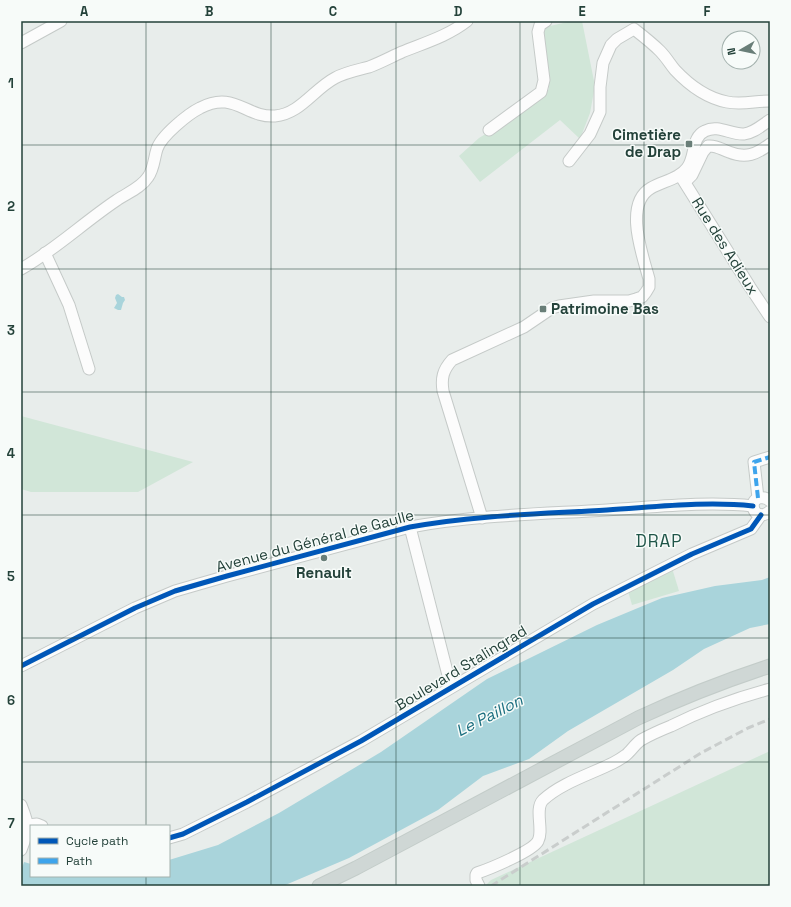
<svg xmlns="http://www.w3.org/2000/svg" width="791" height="907" font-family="'Space Grotesk',sans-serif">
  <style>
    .green { fill: #d1e6d8 }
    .water { fill: #a9d4db }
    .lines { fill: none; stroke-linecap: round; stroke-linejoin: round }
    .minor-casing { stroke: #c5cac8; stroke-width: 13 }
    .major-casing { stroke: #c3ccc9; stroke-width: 15 }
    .minor { stroke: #fcfcfc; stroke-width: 11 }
    .major { stroke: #cfd7d5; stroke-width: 13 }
    .rail { stroke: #c9cdcc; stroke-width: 3; stroke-dasharray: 8 4; stroke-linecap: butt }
    .quiet { stroke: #3ea4ec; stroke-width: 4; stroke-dasharray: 8 4; stroke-linecap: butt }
    .cycleway-casing { stroke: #f7fbf9; stroke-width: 8 }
    .cycleway { stroke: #0057b8; stroke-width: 5 }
    .grid { fill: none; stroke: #24423a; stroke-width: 1; stroke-opacity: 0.55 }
    .poi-dot { fill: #697e78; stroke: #f7fbf9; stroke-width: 1.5 }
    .labels { text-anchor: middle; stroke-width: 3; stroke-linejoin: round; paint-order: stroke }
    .poi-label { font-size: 15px; font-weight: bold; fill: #24423a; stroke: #f7fbf9; text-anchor: end }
    .street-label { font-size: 15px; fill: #24423a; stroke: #f7fbf9 }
    .water-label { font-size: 16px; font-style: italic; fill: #1c6f80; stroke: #f7fbf9 }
    .quarter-label { font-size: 17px; letter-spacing: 1px; fill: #1f5548; stroke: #f7fbf9 }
    .neatline { fill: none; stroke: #24423a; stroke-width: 1.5 }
    .grid-label { font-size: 13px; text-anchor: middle; font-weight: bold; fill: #24423a }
  </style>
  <rect width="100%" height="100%" fill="#e8edeb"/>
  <g class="green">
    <path d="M572,21h10l13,65 -5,27 -10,26 -20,-19 -80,62 -21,-26 20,-18 53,-32 17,-17 -8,-61z"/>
    <path d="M21,416l172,46 -55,30h-107l-10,-3z"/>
    <path d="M672,568l7,23 -47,14 -4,-14z"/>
    <path d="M770,751v135h-285l6,-6z"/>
  </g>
  <g class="water">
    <path d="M118,294l4,3h2l1,3 -2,3 -2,7h-3l-4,-2 3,-5 -2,-5 1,-3z"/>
    <path d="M770,577v47l-20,4 -46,21 -31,21 -105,61 -39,28 -46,17 -45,34 -89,48 -66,28h-262v-15l3,-9 7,2v12h138v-16l49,-15 61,-32 102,-61 106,-73 110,-54 65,-27 53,-12 47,-6z"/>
  </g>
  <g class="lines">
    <defs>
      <g id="minor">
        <path d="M21,43l40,-22"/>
        <path d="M489,130l52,-38 3,-12 -6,-48 2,-7 6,-4"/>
        <path d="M569,161l21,-27 10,-22v-25l3,-24 8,-18 6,-6 17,-10c9,7 18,14 26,22 6,6 10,13 15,19 14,15 32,28 52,32 15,3 28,-1 43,-1"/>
        <path d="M680,175l70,112 20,30"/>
        <path d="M685,182l7,-7 11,-23 5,-6c9,-1 14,4 21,6 17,7 28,2 41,-8"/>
        <path d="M45,253l24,52 20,64"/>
        <path d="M21,269c34,-19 63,-47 96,-69 10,-7 24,-12 31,-23 6,-8 6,-19 9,-28 4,-13 31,-35 43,-41 34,-18 46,10 75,8 25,-2 39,-27 60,-38 11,-6 23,-8 34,-11 11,-4 22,-10 33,-15 22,-9 46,-16 65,-31"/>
        <path d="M758,498l-4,-36 16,-5"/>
        <path d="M770,501c-5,-5 -17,-5 -17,5 1,10 11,11 17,5"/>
        <path d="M482,518l-39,-127c-2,-13 0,-21 9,-31l72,-33 28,-19 7,-2 35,-5h35l7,-2 6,-2 4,-5 3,-5v-8c-6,-23 -26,-75 2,-91 12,-7 28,-9 36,-20 9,-11 4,-31 18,-37 13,-7 26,4 39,3 10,-1 18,-9 26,-14"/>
        <path d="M410,527l41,160"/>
        <path d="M21,666l114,-58 40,-17 52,-15 183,-49c65,-12 132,-13 197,-17 49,-3 98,-9 146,-4"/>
        <path d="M21,805c9,22 8,24 0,45"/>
        <path d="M28,825l9,-1 5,2"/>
        <path d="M169,838l14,-4 64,-32 114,-61 232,-137 99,-50 59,-25 10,-14"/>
        <path d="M479,886l-3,-6v-5l1,-2c12,-4 56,-22 61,-32 6,-11 -4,-32 5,-41 18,-17 48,-26 70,-37 4,-2 9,-5 13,-8 5,-4 9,-11 15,-15 9,-5 20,-10 30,-14 32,-16 65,-28 99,-37"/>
      </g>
      <path id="major" d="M319,886l37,-18 282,-150c43,-20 86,-37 132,-52"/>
    </defs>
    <use href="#minor" class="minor-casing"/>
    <use href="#major" class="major-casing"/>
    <use href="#minor" class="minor"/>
    <use href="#major" class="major"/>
    <path class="rail" d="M491,886l210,-133 47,-25 22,-9"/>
    <path class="quiet" d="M758,498l-4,-36 16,-5"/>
    <defs>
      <g id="cycleway">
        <path d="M21,666l114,-58 40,-17 52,-15 183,-49c65,-12 132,-13 197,-17 49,-3 98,-9 146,-4"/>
        <path d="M169,838l14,-4 64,-32 114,-61 232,-137 99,-50 59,-25 10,-14"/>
      </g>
    </defs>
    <use href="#cycleway" class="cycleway-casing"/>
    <use href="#cycleway" class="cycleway"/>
  </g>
  <path class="grid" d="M146,21v805M271,21v865M396,21v865M520,21v865M644,21v865M21,145h749M21,269h749M21,392h749M21,515h749M21,638h749M21,762h749M146,876v10"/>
  <g class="poi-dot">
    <rect x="685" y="140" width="8" height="8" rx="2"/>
    <rect x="539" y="305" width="8" height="8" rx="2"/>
    <circle cx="324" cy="558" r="4"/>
  </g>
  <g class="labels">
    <g class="poi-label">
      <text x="681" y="140">Cimetière<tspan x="681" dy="17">de Drap</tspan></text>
      <text x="551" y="314" text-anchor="start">Patrimoine Bas</text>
      <text x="324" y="578" text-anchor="middle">Renault</text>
    </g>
    <g class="street-label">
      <text transform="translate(725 246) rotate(58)" y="5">Rue des Adieux</text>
      <text transform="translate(315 541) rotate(-15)" y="5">Avenue du Général de Gaulle</text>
      <text transform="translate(461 668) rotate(-31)" y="5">Boulevard Stalingrad</text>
    </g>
    <g class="water-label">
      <text transform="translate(489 715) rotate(-27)" y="6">Le Paillon</text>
    </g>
    <g class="quarter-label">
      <text x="659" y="547">DRAP</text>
    </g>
  </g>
  <rect width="791" height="907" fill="none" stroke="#f7fbf9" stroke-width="44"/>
  <rect x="30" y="825" width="140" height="52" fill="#f7fbf9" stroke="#a3b1ad"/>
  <rect x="38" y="838" width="20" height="6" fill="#0057b8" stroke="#a3b1ad"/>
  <text x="66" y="845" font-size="12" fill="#24423a">Cycle path</text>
  <rect x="38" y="858" width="20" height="6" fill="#3ea4ec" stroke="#a3b1ad"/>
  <text x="66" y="865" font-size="12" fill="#24423a">Path</text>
  <g transform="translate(741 50) rotate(261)"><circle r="19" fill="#f7fbf9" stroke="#a3b1ad"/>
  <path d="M0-3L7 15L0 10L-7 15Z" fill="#697e78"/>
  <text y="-6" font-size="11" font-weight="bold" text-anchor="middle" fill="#24423a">N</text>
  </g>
  <rect x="22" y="22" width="747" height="863" class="neatline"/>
  <g class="grid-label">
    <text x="84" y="16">A</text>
    <text x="209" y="16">B</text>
    <text x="333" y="16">C</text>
    <text x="458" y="16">D</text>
    <text x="582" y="16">E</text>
    <text x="707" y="16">F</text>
    <text x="11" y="88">1</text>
    <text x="11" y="211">2</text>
    <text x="11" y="335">3</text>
    <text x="11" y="458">4</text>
    <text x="11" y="581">5</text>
    <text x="11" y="705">6</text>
    <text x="11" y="828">7</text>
  </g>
</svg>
